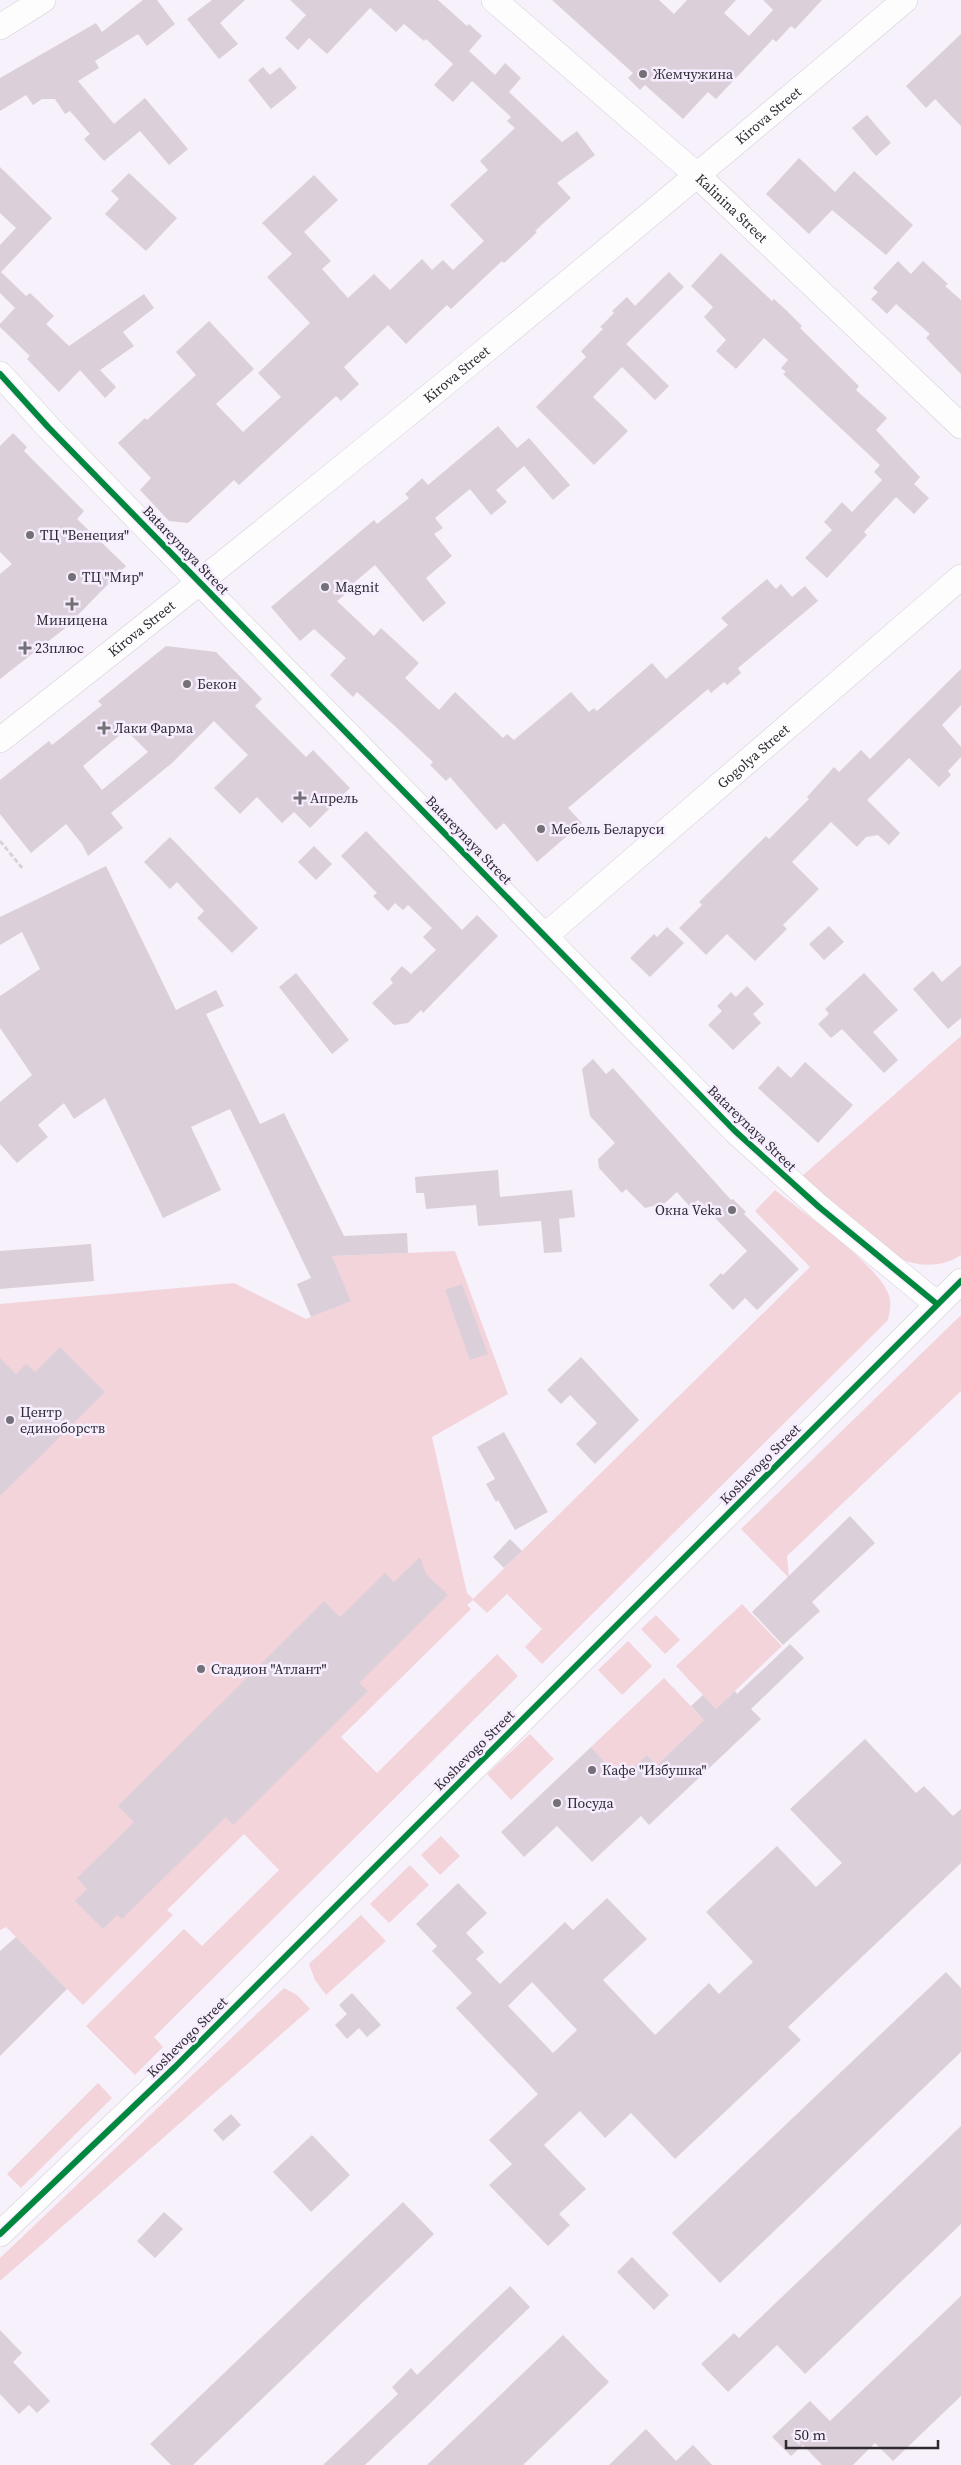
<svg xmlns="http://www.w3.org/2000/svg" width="961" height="2465" font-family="'Source Serif 4',serif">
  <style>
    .green { fill: #f4d4db }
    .building { fill: #dbcfda; fill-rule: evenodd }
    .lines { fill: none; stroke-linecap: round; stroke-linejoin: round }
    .minor-casing { stroke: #d3cfd7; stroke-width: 26 }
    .path { stroke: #d6d4d6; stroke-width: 3; stroke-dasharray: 5 2.5; stroke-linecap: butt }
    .minor { stroke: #fefdfe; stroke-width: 25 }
    .cycleway-casing { stroke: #f6edfe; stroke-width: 9 }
    .cycleway { stroke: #00873e; stroke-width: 6 }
    .poi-dot { fill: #747077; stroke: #f6edfe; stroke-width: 2 }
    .labels { text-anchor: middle; stroke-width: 5; stroke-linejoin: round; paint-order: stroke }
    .poi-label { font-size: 14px; fill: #2e2a31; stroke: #f6edfe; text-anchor: start }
    .street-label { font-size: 14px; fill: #2e2a31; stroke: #f6edfe }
  </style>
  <rect width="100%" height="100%" fill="#f6f1fa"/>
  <g class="green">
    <path d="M961,1036v219c-18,12 -39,12 -58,5l-102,-83z"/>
    <path d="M775,1190c27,22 102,74 113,103 4,10 2,17 0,27l-346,344 -17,-17 17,-18 -35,-35 -20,19 -14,-13 -6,5 4,4 -130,128 36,36 120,-119 21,22 -364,361 9,10 -28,28 -49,-49 98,-97 18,17 77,-76 -35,-36 -77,76 6,5 -90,90 -77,-78 -6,3v-626l234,-21 72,36 44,-18 -18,-45 123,-5 53,143 -76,43 35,156 6,6 337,-332 -55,-56z"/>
    <path d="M961,1315v76l-174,165 2,22 -48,-49z"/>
    <path d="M742,1604l40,42 -66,63 -40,-43z"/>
    <path d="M656,1615l24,25 -15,14 -24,-25z"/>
    <path d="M628,1641l24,25 -30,29 -24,-25z"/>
    <path d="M664,1678l40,42 -47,45 -10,-10 -10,10 -6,25 -40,-43z"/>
    <path d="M530,1734l24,25 -43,41 -24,-26z"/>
    <path d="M441,1836l19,20 -20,19 -19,-20z"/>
    <path d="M410,1865l19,20 -40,38 -19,-19z"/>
    <path d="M361,1915l25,26 -60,54 -11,-15 -6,-16z"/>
    <path d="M284,1988l13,7 13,14 -310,272v-23z"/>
    <path d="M98,2083l14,15 -91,90 -14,-14z"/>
  </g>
  <g class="building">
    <path d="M143,0h14l18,24 -28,22 -9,-12 -43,27 4,7 -21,13 36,43 31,-26 43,51 -19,16 -29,-34 -36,30 -20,-22 6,-5 -20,-23 -5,3 -10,-15h-13l-9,6 -7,-10 -26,16v-33l96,-55 6,9z"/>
    <path d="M212,0h33l-25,23 18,21 -19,15 -32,-40z"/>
    <path d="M290,0h148l29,26 2,-2 13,12 -13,15 26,24 10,-12 16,15 -12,14 53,50 15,-11 18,24 -38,28 14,15 -36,33 2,1 -7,7 -26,24 -2,-2 -51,48 -4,-4 -41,39 -18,-19 -44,42 15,17 -18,17 -5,-5 -97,89 -5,-5 -46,43 -19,-2 -29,-31 11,-12 -33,-35 27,-25 2,2 49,-45 -20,-23 33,-31 45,48 -38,35 27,28 38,-35 -23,-24 52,-50 -43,-46 25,-23 -30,-31 52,-48 24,25 -34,32 27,29 -9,8 26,29 26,-24 16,16 32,-31 10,11 11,-10 10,10 31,-29 -34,-36 38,-35 -8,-9 35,-33 -8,-7 4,-4 -39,-36 -19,21 -19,-17 19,-21 -27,-25 -2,2 -20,-17 -8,8 -26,-24 -43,46 -18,-16 -11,12 -13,-12 21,-23z"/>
    <path d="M552,0h107l15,14 13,-14h49l-12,13 25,23 24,-26 -10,-10h59l-27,29 -4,-3 -15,16 -3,-3 -57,60 -8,-7 -25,27 -38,-34 -5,5 -12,-12 5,-5z"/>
    <path d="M961,34v92l-26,-27 -9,9 -20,-22z"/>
    <path d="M263,67l7,8 10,-8 17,21 -26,21 -23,-29z"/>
    <path d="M867,115l24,28 -15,13 -24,-28z"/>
    <path d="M799,158l36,34 19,-21 59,54 -27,30 -54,-45 -23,24 -43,-40z"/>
    <path d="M0,167l52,51 -51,54 25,24 4,-3 24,23 -8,8 23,22 75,-52 10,14 -31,24 11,14 -34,24 16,17 -11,11 -25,-28 -21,22 -32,-33 3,-3 -30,-29v-3l15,-16 -15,-15v-48l16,-17 -16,-15z"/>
    <path d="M129,173l48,45 -31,33 -41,-37 14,-15 -8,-8z"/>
    <path d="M721,253l51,48 2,-2 13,12 15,15 -2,2 59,58 -3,4 31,28 -11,12 44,47 -6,7 15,14 -15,16 -18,-17 -32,35 3,3 -40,43 -22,-20 27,-28 -8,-8 18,-20 10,10 30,-32 -8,-8 6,-7 -97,-91 3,-2 -5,-4 7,-8 -24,-22 -28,31 -20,-18 10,-11 -22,-23 9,-10 -22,-21z"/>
    <path d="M898,261l13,13 12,-13 25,23 -3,2 16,14v74l-35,-36 4,-4 -34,-30 -9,10 -16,-15 7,-7 -5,-4z"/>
    <path d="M669,272l15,15 -58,57 43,42 -14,14 -33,-33 -29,30 35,34 -34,34 -58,-58 50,-50 -5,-6 22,-22 -3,-2 14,-14 -2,-2 15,-14 8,9z"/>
    <path d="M498,426l19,22 12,-10 41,47 -17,15 -29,-34 -28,24 11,12 -16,13 -21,-26 -35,29 8,10 -9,6 18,22 -26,22 20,25 -23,19 -48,-57 -25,21 3,2 -16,13 37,35 7,-8 38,35 -14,15 34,32 16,-18 48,46 4,-4 7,6 57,-48 18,20 5,-4 3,3 55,-48 14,16 62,-54 -7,-7 46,-39 9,10 5,-5 11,13 13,-11 13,15 -80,67 3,5 -14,12 -3,-3 -13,11 -3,-4 -140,119 14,15 -45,39 -33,-39 -8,7 -46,-53 -4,4 -16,-16 3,-3 -36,-34 -40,-36 -4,5 -23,-22 16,-17 -32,-29 -14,12 -29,-34 103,-87 3,4 32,-26 -4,-4 17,-16 6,7z"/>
    <path d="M13,433l14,14 -3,4 60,60 -7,8 49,47 -62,63 -64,50v-105l12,-10 -12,-12v-106z"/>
    <path d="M166,646l50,6 46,47 -7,7 51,51 7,-7 37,38 -40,40 -16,-16 -12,11 -25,-26 -17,17 -26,-26 34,-33 -34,-34 -42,42 -61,50 12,15 -35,28 -6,-12 -16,-20 -35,29 -31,-39v-34l49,-39 3,4 50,-40 -4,-4zM126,730l22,22 -46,38 -19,-24z"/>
    <path d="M961,669v36l-19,20 19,22v10l-13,14 3,4 -12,12 -30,-29 -42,42 33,33 -11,12 -11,-10 -12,2 -9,10 -26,-25 -39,40 27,27 -36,36 4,4 -32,32 -28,-27 -21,21 -27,-27 23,-23 -3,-3 67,-66 3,3 40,-40 -2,-2 27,-30 5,5 22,-22 9,9z"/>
    <path d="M366,831l96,99 15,-15 21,21 -75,77 -2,-3 -13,13 -14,2 -22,-22 21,-20 -3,-4 12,-13 9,8 25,-24 -13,-13 9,-9 -24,-23 -5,5 -8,-7 -7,8 -15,-15 4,-3 -36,-37z"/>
    <path d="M170,837l88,91 -26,25 -35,-35 7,-7 -27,-29 -7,7 -26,-27z"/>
    <path d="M314,846l18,18 -16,16 -18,-18z"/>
    <path d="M106,866l70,144 40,-20 8,16 -18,8 54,110 24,-11 60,123 63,-3 1,20 -76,3 19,45 -40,16 -14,-33 14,-6 -81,-169 -39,18 30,63 -58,28 -58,-120 -31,21 -10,-16 -26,22 10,12 -31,26 -17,-19v-42l32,-27 -32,-47v-32l40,-27 -18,-37 -22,13v-28z"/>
    <path d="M829,926l15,16 -20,18 -15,-16z"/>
    <path d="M667,927l17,16 -34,34 -20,-19 24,-24 3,3z"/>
    <path d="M961,965v53l-13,11 -35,-40 20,-18 9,11z"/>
    <path d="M296,973l53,67 -17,14 -53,-67z"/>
    <path d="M864,973l34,37 -25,22 25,28 -14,13 -42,-44 -11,9 -13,-14 11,-10 -4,-5z"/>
    <path d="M747,986l17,18 -11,10 8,9 -28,27 -25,-25 14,-14 -5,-5 14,-14 5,5z"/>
    <path d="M593,1059l13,15 7,-6 118,132 2,-1 13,13 -2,2 55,55 -42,41 -12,-12 -12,12 -24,-25 12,-12 2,2 24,-24 -49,-51 -8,7 -13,-15 -12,11 -20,5 -19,-19 -4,4 -23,-25 -1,-9 17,-16 -25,-27 -8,-47z"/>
    <path d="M805,1062l48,43 -35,38 -60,-55 20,-22 13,12z"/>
    <path d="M498,1170l2,27 72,-7 3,27 -16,2 3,33 -18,1 -3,-32 -63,5 -2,-21 -50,4 -2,-16h-8l-1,-16z"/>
    <path d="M91,1244l3,37 -94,8v-38z"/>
    <path d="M462,1284l26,70 -18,6 -25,-70z"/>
    <path d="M60,1347l45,45 -105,104v-138l16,16 10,-10 9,8z"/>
    <path d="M581,1357l58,63 -44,44 -19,-20 21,-21 -27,-28 -9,9 -14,-14z"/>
    <path d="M504,1432l44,80 -33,18 -17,-30 -2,2 -10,-18 9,-5 -18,-32z"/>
    <path d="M850,1516l25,27 -63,59 8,9 -37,34 -31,-33z"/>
    <path d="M510,1539l12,12 -18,17 -11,-11z"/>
    <path d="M420,1557l6,17 22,21 -89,88 9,8 -135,134 -7,-8 -104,102 -5,-4 -14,14 -28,-28 12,-12 -10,-11 57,-56 -16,-16 206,-205 16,16 45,-44 9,9z"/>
    <path d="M790,1644l14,14 -53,51 10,10 -112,106 -8,-9 -49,46 -35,-36 -33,31 -23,-25 90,-85 30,32 26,-24 10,10 47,-45 -13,-14 12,-11 13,14 19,-18 2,3z"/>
    <path d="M865,1739l51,54 8,-7 29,30 8,-7v54l-173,164 13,13 -126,119 -44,-46 -26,25 -25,-27 -36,34 42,44 -27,25 11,11 -22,21 -59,-61 23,-21 -23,-24 49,-46 -82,-86 16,-15 -40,-42 5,-5 -21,-22 42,-41 29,30 -21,20 18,19 -8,7 24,25 65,-62 8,8 34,-32 40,41 -44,41 52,55 54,-52 10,11 34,-32 -47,-50 71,-66 39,41 26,-24 -52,-54zM532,1982l45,48 -24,23 -45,-47z"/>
    <path d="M16,1937l51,52 -67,67v-105z"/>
    <path d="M946,1972l15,16v64l-241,231 -48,-50z"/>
    <path d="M352,1993l29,32 -14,12 -8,-9 -12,11 -12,-14 12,-11 -8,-9z"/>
    <path d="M231,2114l10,11 -18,16 -10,-11z"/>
    <path d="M961,2126v98l-156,150 -28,-29 -49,47 -27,-28 33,-31 5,5z"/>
    <path d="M312,2135l38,40 -39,37 -38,-40z"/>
    <path d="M403,2202l31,32 -241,231h-22l-21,-21z"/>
    <path d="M164,2212l19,17 -28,29 -18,-17z"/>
    <path d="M632,2257l37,38 -15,15 -37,-38z"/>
    <path d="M510,2286l20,21 -112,108 -53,50h-42l75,-71 -6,-7 19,-19 6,7z"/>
    <path d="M961,2296v100l-68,65 -18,-18 -22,22h-31l-19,-20 -12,11 -19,-19 38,-36 20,20z"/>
    <path d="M0,2330l22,23 -9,9 37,39 -13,12 -8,-8 -10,9 -19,-20z"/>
    <path d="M563,2335l46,47 -86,83h-96z"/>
    <path d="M646,2429l30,32 17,-16 19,20h-103z"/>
  </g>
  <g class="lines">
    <defs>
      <g id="minor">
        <path id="s1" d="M494,0l204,176 263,250"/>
        <path d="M0,27l43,-27"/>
        <path d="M0,374l48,53 687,704 84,76 118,97"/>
        <path id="s2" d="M0,740c307,-240 608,-488 905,-740"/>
        <path id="s3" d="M545,936l416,-359"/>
        <path d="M0,2234l175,-167 786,-786"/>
      </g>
    </defs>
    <use href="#minor" class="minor-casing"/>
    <path class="path" d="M0,841l23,28"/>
    <use href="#minor" class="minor"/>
    <defs>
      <g id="cycleway">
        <path d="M0,374l48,53 687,704 84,76 118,97"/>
        <path d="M0,2234l175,-167 786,-786"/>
      </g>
    </defs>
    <use href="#cycleway" class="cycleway-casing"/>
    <use href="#cycleway" class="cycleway"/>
  </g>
  <g class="poi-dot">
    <circle cx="643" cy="74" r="5"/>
    <circle cx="30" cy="535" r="5"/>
    <circle cx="72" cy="577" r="5"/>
    <circle cx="325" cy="587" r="5"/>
    <path d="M69.5 596.5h5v5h5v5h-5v5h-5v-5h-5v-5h5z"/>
    <path d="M22.5 640.5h5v5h5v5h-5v5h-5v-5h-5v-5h5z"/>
    <circle cx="187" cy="684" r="5"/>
    <path d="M101.5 720.5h5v5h5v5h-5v5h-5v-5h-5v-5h5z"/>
    <path d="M297.5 790.5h5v5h5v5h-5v5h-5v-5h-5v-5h5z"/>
    <circle cx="541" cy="829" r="5"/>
    <circle cx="732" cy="1210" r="5"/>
    <circle cx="10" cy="1420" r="5"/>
    <circle cx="201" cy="1669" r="5"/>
    <circle cx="592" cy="1770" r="5"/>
    <circle cx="557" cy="1803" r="5"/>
  </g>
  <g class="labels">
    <g class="poi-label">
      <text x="653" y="79">Жемчужина</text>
      <text x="40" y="540">ТЦ "Венеция"</text>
      <text x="82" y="582">ТЦ "Мир"</text>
      <text x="335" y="592">Magnit</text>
      <text x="72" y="625" text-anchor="middle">Миницена</text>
      <text x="35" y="653">23плюс</text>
      <text x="197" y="689">Бекон</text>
      <text x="114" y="733">Лаки Фарма</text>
      <text x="310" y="803">Апрель</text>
      <text x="551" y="834">Мебель Беларуси</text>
      <text x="722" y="1215" text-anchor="end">Окна Veka</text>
      <text x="20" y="1417">Центр<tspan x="20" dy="16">единоборств</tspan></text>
      <text x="211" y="1674">Стадион "Атлант"</text>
      <text x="602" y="1775">Кафе "Избушка"</text>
      <text x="567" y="1808">Посуда</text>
    </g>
    <g class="street-label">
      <text dy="5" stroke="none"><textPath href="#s2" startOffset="990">Kirova Street</textPath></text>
      <text dy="5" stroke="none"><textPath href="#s1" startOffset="316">Kalinina Street</textPath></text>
      <text dy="5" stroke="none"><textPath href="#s2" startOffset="585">Kirova Street</textPath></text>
      <text transform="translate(186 550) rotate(46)" y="5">Batareynaya Street</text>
      <text dy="5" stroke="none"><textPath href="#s2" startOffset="180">Kirova Street</textPath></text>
      <text dy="5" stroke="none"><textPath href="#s3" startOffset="275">Gogolya Street</textPath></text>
      <text transform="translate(469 840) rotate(46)" y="5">Batareynaya Street</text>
      <text transform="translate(752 1128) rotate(44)" y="5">Batareynaya Street</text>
      <text transform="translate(760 1464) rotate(-45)" y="5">Koshevogo Street</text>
      <text transform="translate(474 1750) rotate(-45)" y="5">Koshevogo Street</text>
      <text transform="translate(187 2037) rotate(-45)" y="5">Koshevogo Street</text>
    </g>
  </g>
  <path d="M786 2440v8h152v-8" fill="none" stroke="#2e2a31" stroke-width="2.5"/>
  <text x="794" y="2440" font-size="15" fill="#2e2a31" stroke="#f6edfe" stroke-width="4" paint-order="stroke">50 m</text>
</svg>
